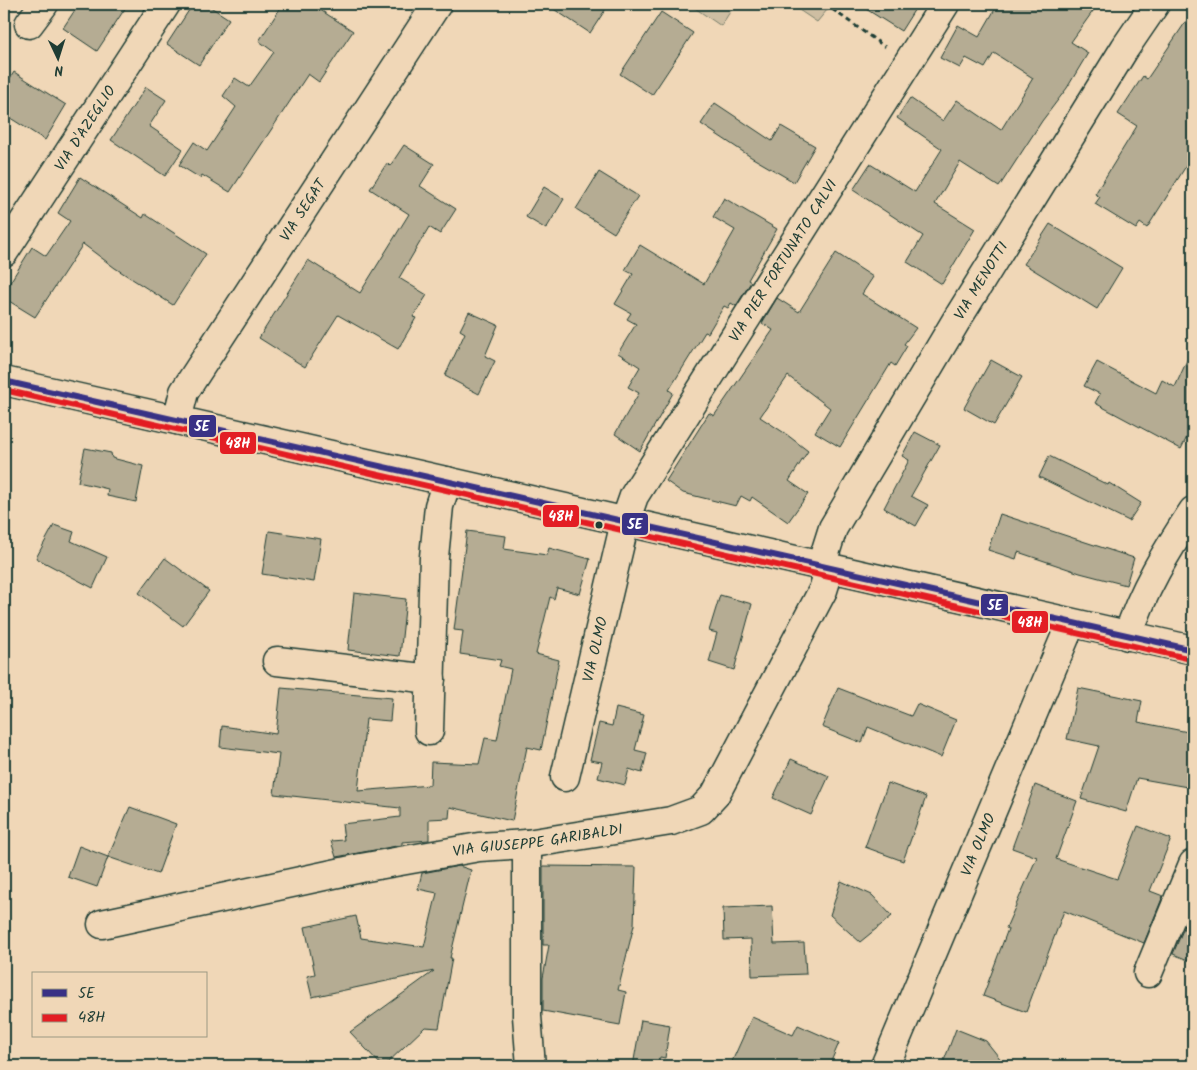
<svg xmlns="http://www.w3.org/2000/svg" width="1197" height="1070" font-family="Kalam,sans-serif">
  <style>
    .green { fill: #cebea2; stroke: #767e6b }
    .building { fill: #b5ac93; stroke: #1f3d34 }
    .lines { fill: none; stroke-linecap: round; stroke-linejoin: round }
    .minor-casing { stroke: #1f3d34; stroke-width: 31 }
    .path { stroke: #1f3d34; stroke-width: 3; stroke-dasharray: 5 4; stroke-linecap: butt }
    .minor { stroke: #f0d7b7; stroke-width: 28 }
    .bus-1-casing { stroke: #f0d7b7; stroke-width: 10 }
    .bus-2-casing { stroke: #f0d7b7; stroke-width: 10 }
    .bus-1 { stroke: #393185; stroke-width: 6 }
    .bus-2 { stroke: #e31e24; stroke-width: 6 }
    .bus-dot { fill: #1f3d34; stroke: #f0d7b7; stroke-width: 2 }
    .labels { text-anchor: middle; stroke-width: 5; stroke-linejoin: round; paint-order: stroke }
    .street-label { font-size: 15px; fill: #1f3d34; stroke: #f0d7b7 }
    .line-badge { stroke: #f0d7b7; stroke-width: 2 }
    .badge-label { font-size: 14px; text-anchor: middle; font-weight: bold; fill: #fff }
  </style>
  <rect width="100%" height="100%" fill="#f0d7b7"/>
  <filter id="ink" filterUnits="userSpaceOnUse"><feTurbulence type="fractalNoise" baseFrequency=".02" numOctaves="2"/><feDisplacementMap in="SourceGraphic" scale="10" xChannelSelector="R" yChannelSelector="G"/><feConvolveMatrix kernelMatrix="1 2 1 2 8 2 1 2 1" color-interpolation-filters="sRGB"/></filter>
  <g filter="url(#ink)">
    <g class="green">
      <path d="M689,4h46l-14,22z"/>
      <path d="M790,4h42l-15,18z"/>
    </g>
    <g class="building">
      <path d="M79,4h49l-31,47 -34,-23z"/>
      <path d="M193,4h13l23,15 -30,46 -32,-21z"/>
      <path d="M283,4h28l42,27 -34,51 -11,-8 -78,118 -28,-17 -2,3 -21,-13 15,-23 13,9 29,-44 -13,-11 12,-18 14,9 25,-35 -15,-11z"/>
      <path d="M546,4h63l-19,29z"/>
      <path d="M858,4h60l-17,27z"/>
      <path d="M998,4h100l-27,38 17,11 -21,35 -25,33 -43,66 -39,-25 -25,42 40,25 -33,55 -35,-22 16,-26 -70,-46 17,-26 45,28 27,-43 -45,-31 13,-20 33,23 14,-21 44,30 32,-52 -39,-25 -9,15 -19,-10 -6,10 -20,-10 18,-33 21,12z"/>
      <path d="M1193,11v144l-46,73 -7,-5 -4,6 -41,-25 5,-7 -5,-3 42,-68 -19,-12 25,-38 4,3z"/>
      <path d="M661,12l32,21 -41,62 -32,-21z"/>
      <path d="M14,72l52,33 -21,35 -41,-26v-26z"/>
      <path d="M146,87l20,13 -17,26 34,23 -18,27 -54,-36z"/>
      <path d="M715,103l57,38 9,-15 34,20 -21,36 -43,-25 -50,-33z"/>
      <path d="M404,145l30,19 -14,22 36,23 -16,25 -11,-7 -30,51 28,17 -14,22 3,1 -18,31 -60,-34 -33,52 -46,-29 49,-78 52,33 49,-79 -39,-25 17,-26 3,3z"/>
      <path d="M599,172l39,24 -24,37 -38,-24z"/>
      <path d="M80,177l63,41 2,-4 61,40 -33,51 -58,-37 -32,-24 -48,73 -31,-19v-6l28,-45 14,9 24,-35 -12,-8z"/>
      <path d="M544,187l20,12 -18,30 -20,-12z"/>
      <path d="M724,198l53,31 -29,51 3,2 -15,24 -5,-3 -3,5 -4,-2 -16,27 -3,-1 -36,58 4,3 -33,58 -25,-17 24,-41 -11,-6 12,-20 -22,-14 18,-29 -9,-5 4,-6 -16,-9 18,-30 -8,-4 15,-25 64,39 31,-54 -22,-13z"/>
      <path d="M1050,224l72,44 -25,41 -73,-45z"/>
      <path d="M836,253l37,24 -11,17 54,34 -12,16 3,2 -12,20 -4,-3 -51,84 -25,-15 15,-24 -42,-32 -28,41 26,17 22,17 -19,30 19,13 -20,28 -36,-25 -2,4 -9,-5 -5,10 -53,-13 -17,-12 43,-68 5,3 59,-86 -11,-7 15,-25 22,14z"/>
      <path d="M469,312l29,13 -13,31 10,5 -16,33 -34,-18 20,-43 -5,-3z"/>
      <path d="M1193,347v78l-12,24 -86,-46 5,-9 -16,-8 13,-24 59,31 6,-13 13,7z"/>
      <path d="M991,360l31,17 -28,48 -30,-17z"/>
      <path d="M915,432l25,13 -29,51 17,9 -12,21 -32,-18 25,-48 -7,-4z"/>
      <path d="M85,448l26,5 1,5 31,8 -7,36 -29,-6 1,-7 -30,-7z"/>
      <path d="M1049,456l59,29 1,-2 32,20 -12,18 -90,-44z"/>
      <path d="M1000,514l134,44 -8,27 -46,-12 -62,-21 -2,7 -28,-9z"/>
      <path d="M54,525l20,7 -3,9 36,16 -14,31 -57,-30z"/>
      <path d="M269,531l52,8 -7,43 -52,-8z"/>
      <path d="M467,531l39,5 -2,13 43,6 2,-7 41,11 -10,35 -23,-6 -3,11 -4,-2 -14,57 23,6 -18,90 -14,-3 -15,74 -62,-14 -1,11 -20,1v21l-27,2v3l-66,12 -5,-16 13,-1 -2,-16 58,-7v-9l-126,-14 5,-40 -59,-7 2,-21 54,8 5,-46 111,10 -2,23 -24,-2 -8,72 72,-6 1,-23 48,2 6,-26 12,2 14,-71 -12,-3 2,-6 -41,-6 3,-23 -9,-1z"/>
      <path d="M165,558l44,33 -26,35 -44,-33z"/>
      <path d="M354,593l52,6 -6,57 -52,-6z"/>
      <path d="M720,595l32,9 -18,66 -25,-8 8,-29 -8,-2z"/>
      <path d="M838,688l73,28 6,-12 39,16 -15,37 -73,-30 -6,16 -40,-16z"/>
      <path d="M1078,688l64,13 -4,21 50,10 -1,6 6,1v49l-56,-10 -11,34 -45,-13 18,-53 -32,-7z"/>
      <path d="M616,708l28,7 -9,35 12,3 -5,20 -13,-4 -4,16 -27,-7 4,-16 -12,-2 9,-37 13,3z"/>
      <path d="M791,759l38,17 -18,39 -38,-17z"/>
      <path d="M888,783l38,14 -23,64 -38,-14z"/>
      <path d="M1035,785l42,16 -21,58 61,20 21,-53 33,13 -21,52 13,5 -19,47 -80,-32 -38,101 -43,-16 25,-67 -2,-1 31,-71 -25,-9z"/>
      <path d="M130,807l46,17 -18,50 -50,-17z"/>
      <path d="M79,846l29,11 -11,30 -29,-10z"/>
      <path d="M459,866l12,4 -21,88h2l-13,70 -14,-1 -41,39h-2l-32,-34 84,-61 -122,26 -5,-21 8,-2 -10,-47 51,-11 5,22 63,9 13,-54 -19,-4 4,-16z"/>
      <path d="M543,866l93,1 -2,58 -16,65 8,2 -6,33 -77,-14v-33l6,-33h-6z"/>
      <path d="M841,881l31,14 20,21 -32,26 -30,-27z"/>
      <path d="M772,906l2,38 30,-1 2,31 -54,2 -1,-37 -27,1 -1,-32z"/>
      <path d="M1192,908h1v54l-20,-8z"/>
      <path d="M752,1017l41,18 5,-10 41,18 -10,23h-99z"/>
      <path d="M641,1020l29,5 -5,33 -5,-1 -2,9h-25z"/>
      <path d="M956,1029l30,12 20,25h-64z"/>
    </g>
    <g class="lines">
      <defs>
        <g id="minor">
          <path d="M29,24l15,-20"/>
          <path id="s1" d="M4,252l162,-248"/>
          <path d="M4,381l1189,269"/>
          <path id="s2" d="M177,420l7,-28 253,-388"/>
          <path id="s3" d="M821,566l12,-38 123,-207 169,-273 30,-44"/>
          <path d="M1128,636c14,-45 39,-86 65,-125"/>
          <path d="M277,661l154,18"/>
          <path d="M429,731l5,-174 5,-51 8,-25"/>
          <path id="s4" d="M565,777l60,-255 9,-26 311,-492"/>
          <path d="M527,844v172l4,50"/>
          <path id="s5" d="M102,924l259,-56 118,-21 48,-3 144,-23 30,-11 14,-15 108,-205 7,-22"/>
          <path d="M1148,973l45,-109"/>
          <path id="s6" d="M885,1066l186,-443"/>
        </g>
      </defs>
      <use href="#minor" class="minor-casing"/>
      <path class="path" d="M825,4l60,43"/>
      <use href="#minor" class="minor"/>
      <defs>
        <path id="bus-1" d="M4,381l1189,269"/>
        <path id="bus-2" d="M4,390l1187,269"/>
      </defs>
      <use href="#bus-1" class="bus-1-casing"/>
      <use href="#bus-2" class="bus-2-casing"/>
      <use href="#bus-1" class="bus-1"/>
      <use href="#bus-2" class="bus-2"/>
    </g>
  </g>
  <circle class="bus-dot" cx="599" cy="525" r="4.5"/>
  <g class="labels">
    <g class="street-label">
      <text dy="5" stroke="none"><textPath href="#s1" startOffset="148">VIA D'AZEGLIO</textPath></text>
      <text dy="5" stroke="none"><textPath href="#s2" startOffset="246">VIA SEGAT</textPath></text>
      <text dy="5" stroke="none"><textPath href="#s4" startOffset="568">VIA PIER FORTUNATO CALVI</textPath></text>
      <text dy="5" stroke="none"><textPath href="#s3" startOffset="328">VIA MENOTTI</textPath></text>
      <text dy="5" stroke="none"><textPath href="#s4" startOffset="131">VIA OLMO</textPath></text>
      <text dy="5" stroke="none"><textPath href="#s5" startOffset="444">VIA GIUSEPPE GARIBALDI</textPath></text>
      <text dy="5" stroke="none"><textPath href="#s6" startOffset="240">VIA OLMO</textPath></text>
    </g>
  </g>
  <g class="line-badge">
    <rect x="188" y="414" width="29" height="24" rx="5" fill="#393185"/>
    <rect x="219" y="431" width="38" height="24" rx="5" fill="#e31e24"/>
    <rect x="542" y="504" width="38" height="24" rx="5" fill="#e31e24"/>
    <rect x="621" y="512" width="28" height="24" rx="5" fill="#393185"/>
    <rect x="980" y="593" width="29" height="24" rx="5" fill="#393185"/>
    <rect x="1011" y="610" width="38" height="24" rx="5" fill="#e31e24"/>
  </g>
  <g class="badge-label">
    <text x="202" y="431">5E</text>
    <text x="238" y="448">48H</text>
    <text x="561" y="521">48H</text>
    <text x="635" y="529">5E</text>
    <text x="995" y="610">5E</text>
    <text x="1030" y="627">48H</text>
  </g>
  <rect width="1197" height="1070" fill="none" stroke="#f0d7b7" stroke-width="20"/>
  <rect x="10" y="10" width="1177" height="1050" fill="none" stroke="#1f3d34" stroke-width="2" filter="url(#ink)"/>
  <rect x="32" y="972" width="175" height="65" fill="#f0d7b7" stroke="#9c9983"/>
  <rect x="42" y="989" width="25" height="8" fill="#393185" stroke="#9c9983"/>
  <text x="78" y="998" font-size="15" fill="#1f3d34">5E</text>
  <rect x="42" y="1014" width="25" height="8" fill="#e31e24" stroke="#9c9983"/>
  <text x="78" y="1022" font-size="15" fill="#1f3d34">48H</text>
  <g transform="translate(58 58) rotate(176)" stroke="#f0d7b7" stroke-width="4" paint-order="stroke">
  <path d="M0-4L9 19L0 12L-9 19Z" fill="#1f3d34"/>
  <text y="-8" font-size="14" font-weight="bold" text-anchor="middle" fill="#1f3d34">N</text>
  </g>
</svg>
